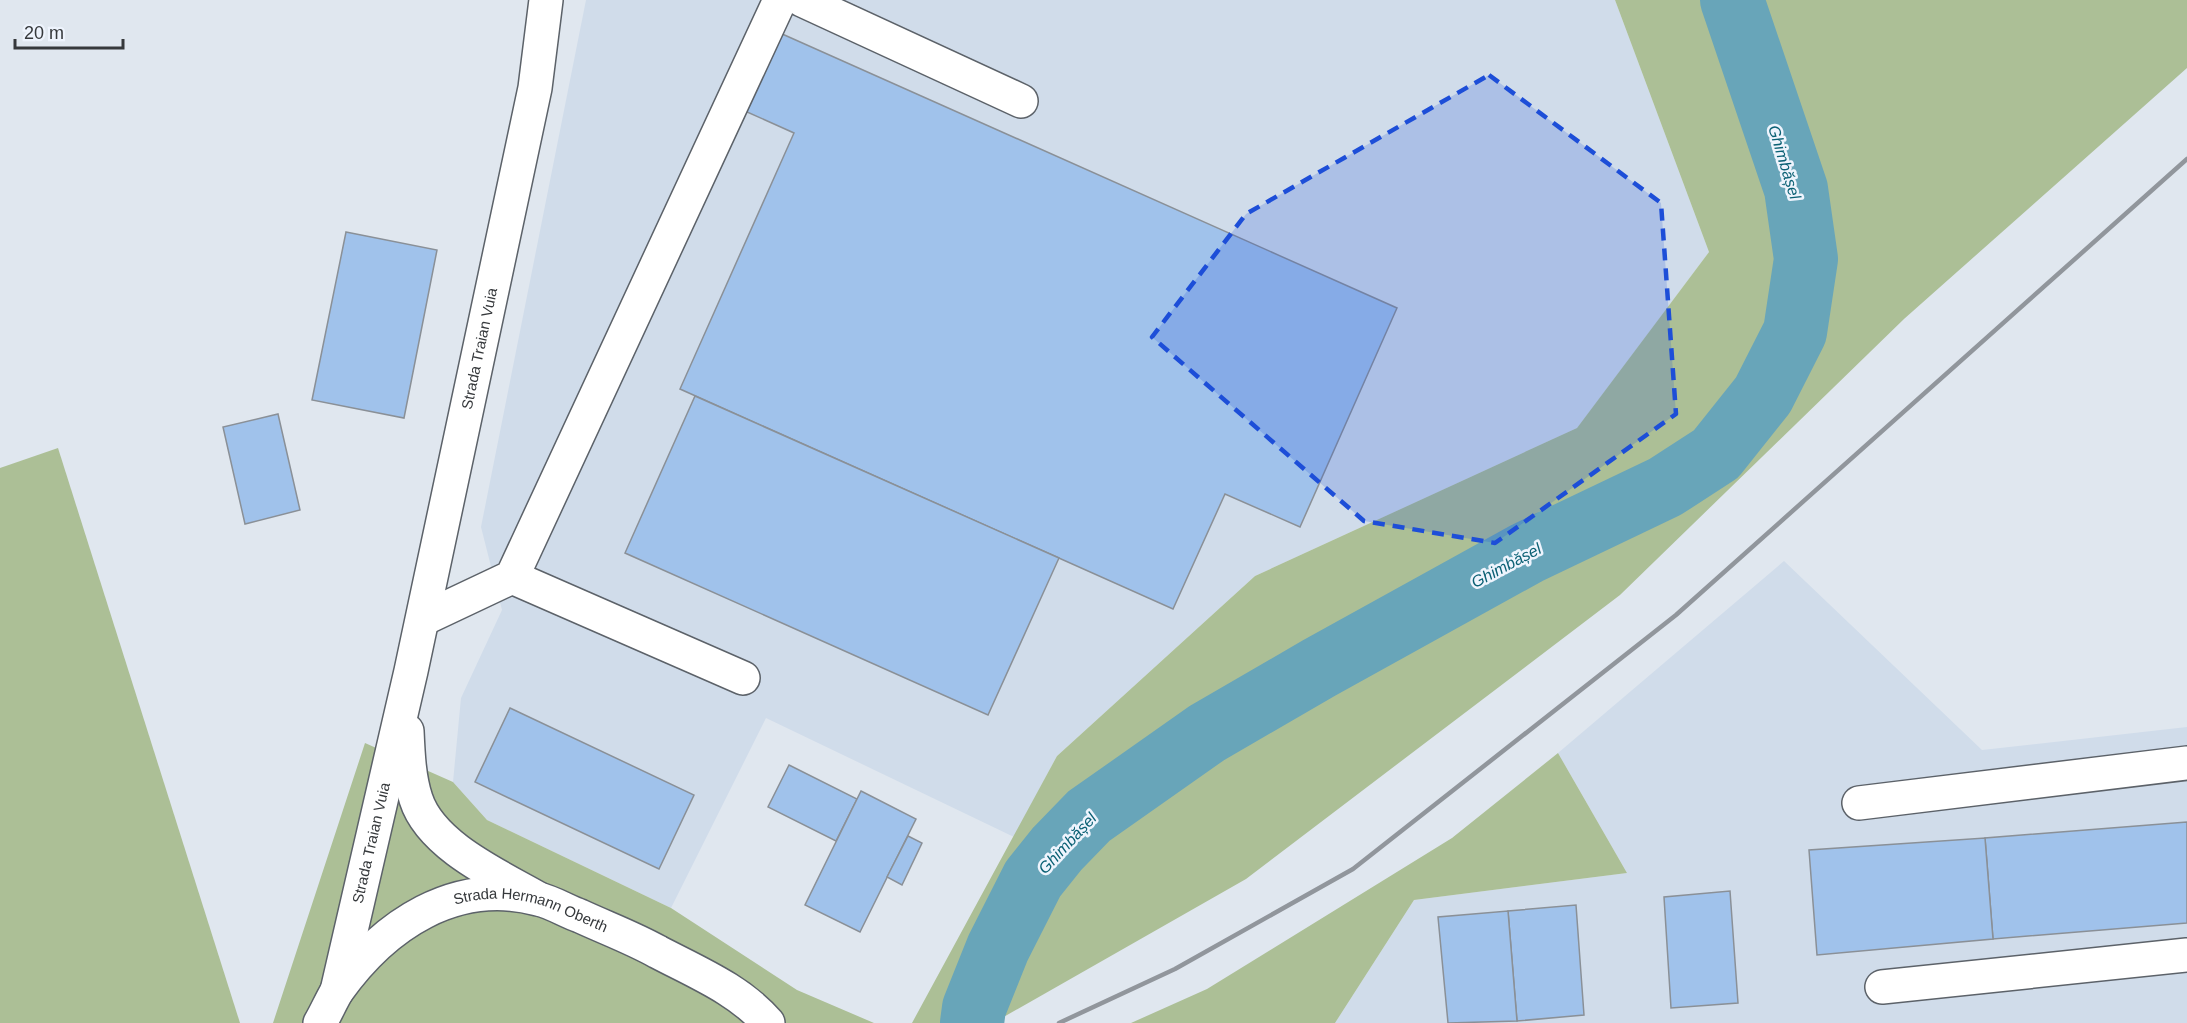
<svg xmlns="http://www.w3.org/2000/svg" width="2187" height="1023" font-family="Arial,sans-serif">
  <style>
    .built { fill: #d0dcea }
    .green { fill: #acbf96 }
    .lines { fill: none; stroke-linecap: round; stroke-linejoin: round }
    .river { stroke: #68a5b9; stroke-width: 64 }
    .building { fill: #a0c2eb; stroke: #8a9097; stroke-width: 1.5 }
    .minor-casing { stroke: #5c6269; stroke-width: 36 }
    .major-casing { stroke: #5c6269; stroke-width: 36 }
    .minor { stroke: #fff; stroke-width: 33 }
    .major { stroke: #fff; stroke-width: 33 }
    .rail { stroke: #91969c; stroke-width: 4.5 }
    .marked { fill: #1d4ed8; fill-opacity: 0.2; stroke: #1d4ed8; stroke-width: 4.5; stroke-dasharray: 12 8; stroke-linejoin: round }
    .labels { text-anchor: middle; stroke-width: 5; stroke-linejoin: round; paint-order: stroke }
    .street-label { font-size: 15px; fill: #36393c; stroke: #eef4fd }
    .water-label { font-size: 16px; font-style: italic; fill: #0a6074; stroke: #eef4fd }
  </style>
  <rect width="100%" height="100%" fill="#e0e7ef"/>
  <g class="built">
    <path d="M586,0h1029l94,252 -132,176 -322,148 -198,180 -43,81 -248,-119 -95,190 -184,-88 -34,-38 8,-84 41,-88 -21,-83z"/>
    <path d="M1784,561l198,189 205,-23v296h-852l79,-123 213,-27 -69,-120z"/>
  </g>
  <g class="green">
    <path d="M1615,0h572v68l-283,251 -284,276 -374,284 -253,144h-81l145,-267 198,-180 322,-148 132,-176z"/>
    <path d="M58,448l182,575h-240v-555z"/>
    <path d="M365,743l88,39 34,38 184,88 126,82 77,33h-601z"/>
    <path d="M1558,753l69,120 -213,27 -79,123h-204l76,-34 245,-151z"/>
  </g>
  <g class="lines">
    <path class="river" d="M972,1023l2,-15 24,-60 35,-69 24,-30 32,-33 118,-83 112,-65 208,-115 138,-66 51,-33 47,-59 32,-63 11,-73 -10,-70 -64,-189"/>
  </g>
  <g class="building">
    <path d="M771,29l626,279 -97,219 -75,-33 -52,115 -493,-220 114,-256 -58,-26z"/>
    <path d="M346,232l91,18 -33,168 -92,-18z"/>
    <path d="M695,396l364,162 -71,157 -363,-162z"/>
    <path d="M278,414l22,96 -55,14 -22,-97z"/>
    <path d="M510,708l184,87 -35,74 -184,-87z"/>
    <path d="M789,765l68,34 -21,42 -68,-34z"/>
    <path d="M861,791l55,28 -56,113 -55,-27z"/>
    <path d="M2187,822v101l-194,16 -8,-101z"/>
    <path d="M908,836l14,7 -20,42 -15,-8z"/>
    <path d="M1985,838l8,101 -176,16 -8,-105z"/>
    <path d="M1730,891l8,112 -67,5 -7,-111z"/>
    <path d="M1576,905l8,110 -67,6 -9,-110z"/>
    <path d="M1508,911l9,110 -69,2 -10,-106z"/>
  </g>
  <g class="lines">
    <defs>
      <g id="minor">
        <path d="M802,0l219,101"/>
        <path d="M512,577l231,101"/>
        <path d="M423,619l89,-42 268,-577"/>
        <path d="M407,731c1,23 2,47 9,68 15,47 83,77 123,100"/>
        <path d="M1859,803l328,-40"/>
        <path d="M1882,987l305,-32"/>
        <path id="s1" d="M337,991l74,-320 124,-583 11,-88"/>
      </g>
      <g id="major">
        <path id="s2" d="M320,1023c6,-10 11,-22 17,-32 47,-66 118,-114 201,-92 14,3 28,12 42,17 26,12 53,22 78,36 38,20 82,38 110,71"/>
      </g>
    </defs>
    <use href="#minor" class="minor-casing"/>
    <use href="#major" class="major-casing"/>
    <use href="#minor" class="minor"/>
    <use href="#major" class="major"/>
    <path class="rail" d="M1059,1023l116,-54 178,-100 323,-254 511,-456"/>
  </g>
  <path class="marked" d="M1489,75l172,128 15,211 -181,129 -131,-22 -212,-184 94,-123z"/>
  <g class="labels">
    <g class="street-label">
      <text dy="5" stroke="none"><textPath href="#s1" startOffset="658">Strada Traian Vuia</textPath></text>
      <text dy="5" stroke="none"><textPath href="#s1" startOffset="152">Strada Traian Vuia</textPath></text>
      <text dy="5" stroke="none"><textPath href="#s2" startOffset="267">Strada Hermann Oberth</textPath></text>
    </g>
    <g class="water-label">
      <text transform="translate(1785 162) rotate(73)" y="6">Ghimbășel</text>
      <text transform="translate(1506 565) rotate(-28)" y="6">Ghimbășel</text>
      <text transform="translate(1067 843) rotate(-47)" y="6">Ghimbășel</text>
    </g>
  </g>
  <path d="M15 39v9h108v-9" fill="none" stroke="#36393c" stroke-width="3"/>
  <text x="24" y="39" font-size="18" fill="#36393c" stroke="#eef4fd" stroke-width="4.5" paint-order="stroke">20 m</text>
</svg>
